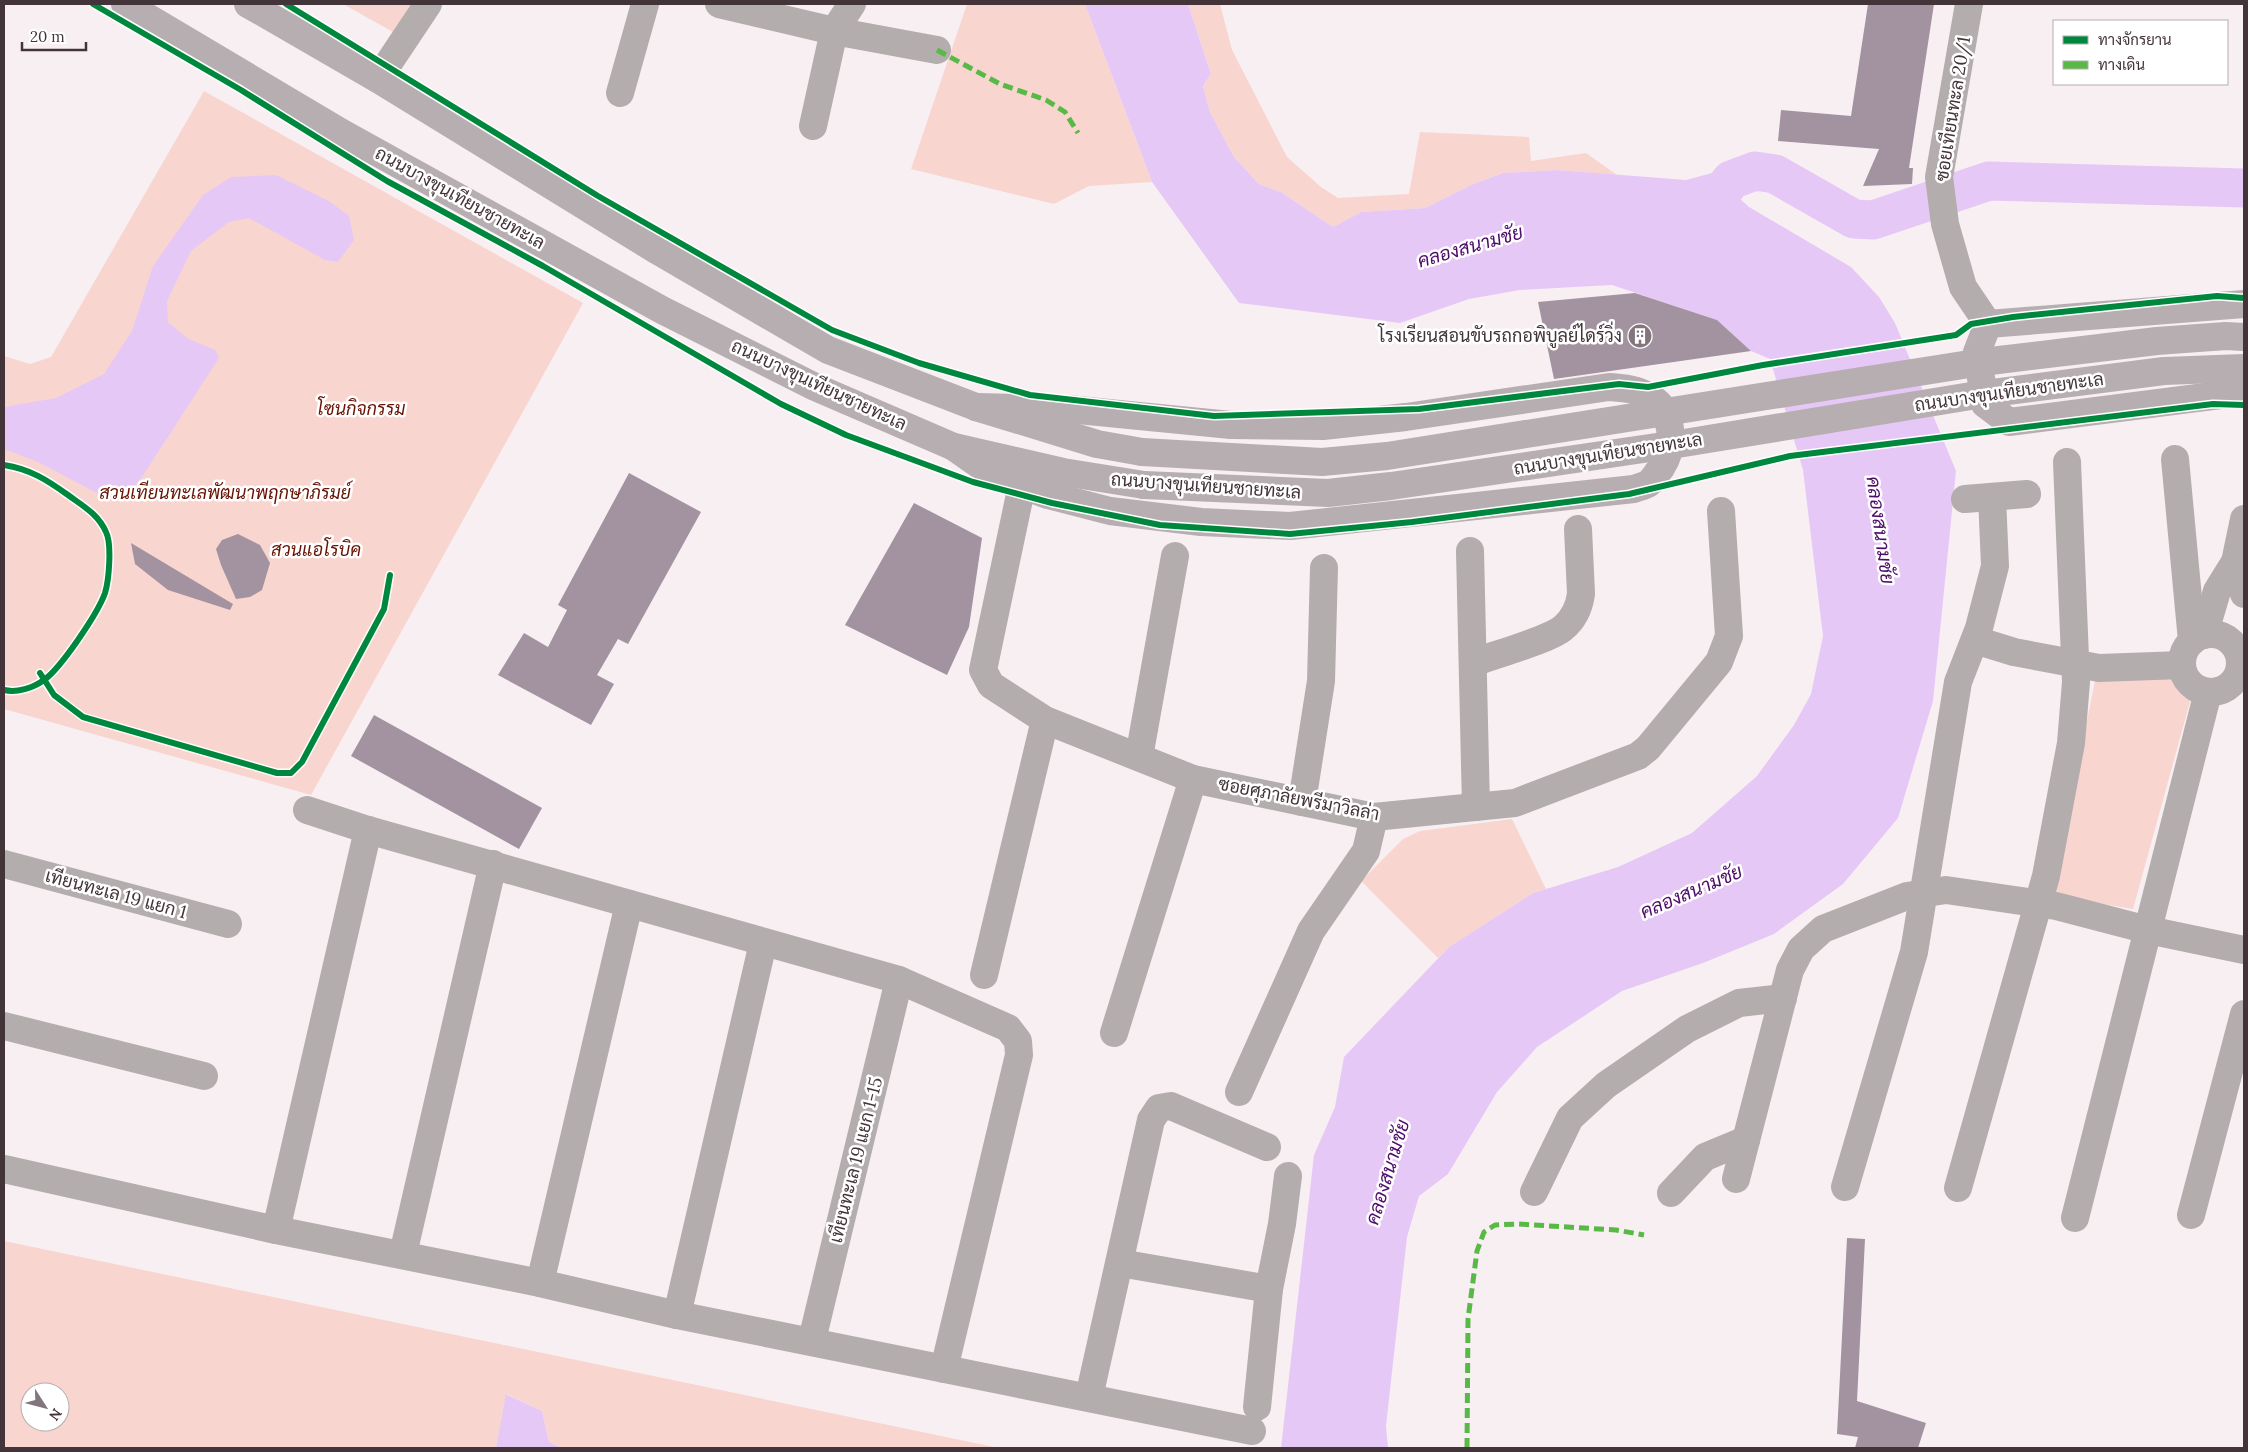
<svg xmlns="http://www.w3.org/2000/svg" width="2248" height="1452" font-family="Lora,Sarabun,serif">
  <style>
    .green { fill: #f9d5d0; fill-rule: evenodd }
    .water { fill: #e6c8f6 }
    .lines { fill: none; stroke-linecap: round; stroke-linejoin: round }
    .river { stroke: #e6c8f6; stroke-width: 39 }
    .building { fill: #a3929f }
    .minor { stroke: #b3adad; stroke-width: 28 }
    .major { stroke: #b7aeb1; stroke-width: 28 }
    .major-bridge { stroke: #b7aeb1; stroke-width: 28 }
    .quiet { stroke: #58b947; stroke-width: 5; stroke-dasharray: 10 5; stroke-linecap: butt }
    .cycleway-casing { stroke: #fff; stroke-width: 9 }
    .cycleway { stroke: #00873e; stroke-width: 6 }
    .labels { text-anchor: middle; stroke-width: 5; stroke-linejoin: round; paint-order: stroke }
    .street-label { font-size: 18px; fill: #43343a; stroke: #fff }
    .poi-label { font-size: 18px; fill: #43343a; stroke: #fff; text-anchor: end }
    .park-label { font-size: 18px; font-style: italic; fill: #671303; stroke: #fff }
    .water-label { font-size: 19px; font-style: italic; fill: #4e0d6a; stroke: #fff }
  </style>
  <rect width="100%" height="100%" fill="#f8eff3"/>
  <g class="green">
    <path d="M343,4h68l-18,28z"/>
    <path d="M967,4h118l67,178 -63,4 -35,18 -143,-35z"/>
    <path d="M1188,4h32l12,46 55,107 34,30 17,11 71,-4 11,-62 109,5 2,24 55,-8 31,22 -59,-5 -55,3 -32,12 -46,23 -64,4 -28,15 -52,-35 -22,-8 -25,-27 -24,-45 -7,-26 8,-12z"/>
    <path d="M204,91l379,212 -272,492 -307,-86v-353l26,8 21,-7z"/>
    <path d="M2173,675l18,23 -58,211 -79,-13 1,-16 40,-199z"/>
    <path d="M1512,819l34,70 -13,4 -84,54 -11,11 -77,-77 42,-42 17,-8z"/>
    <path d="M4,1241l995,207h-437l-13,-6 -7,-31 -35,-17 -11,54h-492zM30,1392h30v30h-30z"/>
  </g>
  <g class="water">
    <path d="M1085,4h103l23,70 -8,12 7,26 24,45 25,27 22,8 52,35 28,-15 64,-4 46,-23 32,-12 55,-3 128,10 26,-7 37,34 102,60 28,30 16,26 61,148 -23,230 -35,117 -55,66 -69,50 -71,29 -81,28 -85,56 -40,45 -49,82 -29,22 -12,41 -21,189 2,22h-107l33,-293 21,-48 9,-50 105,-110 84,-54 85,-26 74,-34 65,-57 37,-51 17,-31 12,-58 -20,-166 -33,-111 -19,-8 -34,-31 -105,-35 -92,5 -51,9 -69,24 -161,-20 -87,-121z"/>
    <path d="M276,175l53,26 20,15 5,24 -16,22 -13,-2 -76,-42 -20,4 -38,29 -24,50 1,21 19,16 28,12 4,8 -77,119 -21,24 -28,-10 -55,-29 -34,-13v-42l52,-9 48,-24 28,-43 21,-65 50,-71 28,-18z"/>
    <path d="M506,1394l36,17 7,31 13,6h-66z"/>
  </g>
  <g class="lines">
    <path class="river" d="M1695,230l36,-50 24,-9 20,3 79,45 19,1 116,-39 255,7"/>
  </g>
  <g class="building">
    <path d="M1868,4h66l-25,164h4l-1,16 -49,2 16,-37 -101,-8 3,-31 70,6z"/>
    <path d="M1635,293l82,27 34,31 -197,28 -16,-77z"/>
    <path d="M629,473l72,39 -73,132 -10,-5 -21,36 17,9 -23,41 -93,-50 26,-42 24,14 19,-37 -9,-5z"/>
    <path d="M914,503l68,35 -13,89 -22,48 -102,-50z"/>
    <path d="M238,534l22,11 10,18 -8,27 -12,7 -14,2 -15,-34 -5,-16 6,-9z"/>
    <path d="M131,543l102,61 -3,6 -62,-20 -33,-26z"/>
    <path d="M374,715l168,93 -23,41 -168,-93z"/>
    <path d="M1847,1238l18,1 -8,162 69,22 -8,25h-63l3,-11 -21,-3z"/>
  </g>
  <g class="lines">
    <g class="minor">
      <path d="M719,4l115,27 103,19"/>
      <path d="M1969,4l-30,173 6,47 18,63 25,37"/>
      <path d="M378,79l50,-75"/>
      <path d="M620,93l25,-89"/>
      <path d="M813,126l21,-95 18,-27"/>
      <path d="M2175,459l17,182"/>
      <path d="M1022,485l-39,185 8,15 54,35 148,59 181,38 141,-14 123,-47 10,-8 71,-86 10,-26 -8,-125"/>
      <path d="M1965,499l62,-5"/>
      <path d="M1470,551l6,256"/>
      <path d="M2235,562l9,32"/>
      <circle cx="2211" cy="663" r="29"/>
      <path d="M2204,635l13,-44 18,-29 9,-43"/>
      <path d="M1975,640l39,12 85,16 83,-3"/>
      <path d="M1473,663c20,-8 76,-23 90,-35 11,-9 16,-20 18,-34l-3,-65"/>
      <path d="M1139,757l36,-201"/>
      <path d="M1302,802l19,-121 3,-113"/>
      <path d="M307,810l61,20 531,150 109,48 10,13 1,14 -75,314"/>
      <path d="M4,864l224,60"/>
      <path d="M984,975l61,-255"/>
      <path d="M4,1026l200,50"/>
      <path d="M1114,1033l79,-254"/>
      <path d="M1239,1092l72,-161 55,-80 8,-34"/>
      <path d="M4,1169l272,61 264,53 137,32 575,116"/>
      <path d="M1736,1179l54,-209 11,-21 22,-20 84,-33 39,-6 110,16 92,24 96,20"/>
      <path d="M1845,1187l69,-235 44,-270 21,-54 16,-62 -3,-69"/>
      <path d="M1958,1188l88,-312 25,-133 5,-61 -9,-220"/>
      <path d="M1534,1192l36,-74 36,-33 81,-56 52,-26 44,-5"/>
      <path d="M1671,1193l34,-36 41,-17"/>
      <path d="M2191,1215l53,-201"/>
      <path d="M2075,1218l133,-526"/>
      <path d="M276,1230l92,-400"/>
      <path d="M403,1254l90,-390"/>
      <path d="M1120,1263l149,26"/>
      <path d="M540,1283l89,-379"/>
      <path d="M677,1315l86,-372"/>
      <path d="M812,1340l87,-360"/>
      <path d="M1089,1397l62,-277 8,-12 12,-2 96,41"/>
      <path d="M1257,1407l12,-118 13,-65 6,-48"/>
    </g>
    <g class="major">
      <path d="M125,4l217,129 320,177 153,77 139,60 109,25 81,13"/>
      <path d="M248,4l130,75 280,172 170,99 148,57 121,37 45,8"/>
      <path d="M2244,304l-256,20 -11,28 8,52 24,18 235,-30"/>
      <path d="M954,447l40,28 54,20 62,16 91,11 89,4 344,-37c5,-2 11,-3 15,-6 4,-3 8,-10 12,-15 14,-22 14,-56 -11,-71 -13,-8 -26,-9 -41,-10l-203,30 -83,9 -92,-1 -163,-16 -92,-2"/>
    </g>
    <g class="major-bridge">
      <path d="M1142,452l180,10 65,-6 595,-94 175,-21 69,-5 18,1"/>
      <path d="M1144,485l184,8 63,-7 293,-43 293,-48 187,-24 80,-3"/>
    </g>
    <g class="quiet">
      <path d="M937,50l63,34 46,16 19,12 13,21"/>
      <path d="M1467,1448l1,-129 9,-68 7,-19 11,-7 23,-1 98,6 28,5"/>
    </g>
    <defs>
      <g id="cycleway">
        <path d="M93,4l148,86 146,91 156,85 238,138 65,31 127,47 79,21 108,22 130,9 122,-12 217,-28 161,-38 423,-52 31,1"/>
        <path d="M286,4l312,192 234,134 87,33 111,32 184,21 205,-7 200,-25 29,3 115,-22 193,-30 15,-11 42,-7 204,-21 27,2"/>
        <path d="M4,465c26,4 43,15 64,30 15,11 30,19 38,37 6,12 3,48 -1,61 -7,20 -44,75 -61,87 -11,8 -27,13 -40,10"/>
        <path d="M40,673l14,22 29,22 194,56h14l11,-11 82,-153 6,-34"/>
      </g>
    </defs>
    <use href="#cycleway" class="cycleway-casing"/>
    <use href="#cycleway" class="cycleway"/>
  </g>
  <defs>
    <symbol id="building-disc" viewBox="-11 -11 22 22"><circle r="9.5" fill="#82757b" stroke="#fff"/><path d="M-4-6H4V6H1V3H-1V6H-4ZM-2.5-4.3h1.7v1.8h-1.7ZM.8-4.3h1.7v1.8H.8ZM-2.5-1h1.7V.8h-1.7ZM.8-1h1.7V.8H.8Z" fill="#fff"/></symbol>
  </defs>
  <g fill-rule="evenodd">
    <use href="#building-disc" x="1626" y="322" width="28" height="28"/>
  </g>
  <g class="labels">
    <g class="street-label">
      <text transform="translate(1953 109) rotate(-81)" y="6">ซอยเทียนทะล 20/1</text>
      <text transform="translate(460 198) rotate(29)" y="6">ถนนบางขุนเทียนชายทะเล</text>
      <text transform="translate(819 385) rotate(25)" y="6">ถนนบางขุนเทียนชายทะเล</text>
      <text transform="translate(2009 392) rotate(-8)" y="6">ถนนบางขุนเทียนชายทะเล</text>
      <text transform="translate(1608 454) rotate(-9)" y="6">ถนนบางขุนเทียนชายทะเล</text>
      <text transform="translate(1206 486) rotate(4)" y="6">ถนนบางขุนเทียนชายทะเล</text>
      <text transform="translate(1299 799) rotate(11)" y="6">ซอยศุภาลัยพรีมาวิลล่า</text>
      <text transform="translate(116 894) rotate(15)" y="6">เทียนทะเล 19 แยก 1</text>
      <text transform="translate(856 1160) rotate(-76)" y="6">เทียนทะเล 19 แยก 1-15</text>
    </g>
    <g class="poi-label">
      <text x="1622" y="342">โรงเรียนสอนขับรถกอพิบูลย์ไดร์วิ่ง</text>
    </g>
    <g class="park-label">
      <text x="361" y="415">โซนกิจกรรม</text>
      <text x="225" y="499">สวนเทียนทะเลพัฒนาพฤกษาภิรมย์</text>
      <text x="316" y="556">สวนแอโรบิค</text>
    </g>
    <g class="water-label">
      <text transform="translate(1470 246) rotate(-16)" y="7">คลองสนามชัย</text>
      <text transform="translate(1881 530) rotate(82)" y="7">คลองสนามชัย</text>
      <text transform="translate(1691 891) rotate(-23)" y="7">คลองสนามชัย</text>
      <text transform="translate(1387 1172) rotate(-73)" y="7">คลองสนามชัย</text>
    </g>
  </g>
  <rect width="2248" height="1452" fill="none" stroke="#43343a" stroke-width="10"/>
  <rect x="2053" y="20" width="175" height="65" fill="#ffffff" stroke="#b4aeb0"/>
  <rect x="2063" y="36" width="25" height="8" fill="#00873e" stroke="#b4aeb0"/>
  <text x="2098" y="45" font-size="15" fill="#43343a">ทางจักรยาน</text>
  <rect x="2063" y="61" width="25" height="8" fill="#58b947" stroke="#b4aeb0"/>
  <text x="2098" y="70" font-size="15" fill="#43343a">ทางเดิน</text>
  <g transform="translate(45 1407) rotate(126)"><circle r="24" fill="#ffffff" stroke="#b4aeb0"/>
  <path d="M0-4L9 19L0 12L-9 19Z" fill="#82757b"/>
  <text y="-8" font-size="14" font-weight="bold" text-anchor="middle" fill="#43343a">N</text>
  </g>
  <path d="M22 42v8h64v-8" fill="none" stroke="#43343a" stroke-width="2.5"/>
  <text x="30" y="42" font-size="15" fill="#43343a" stroke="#ffffff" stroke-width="4" paint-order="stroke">20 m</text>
</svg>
